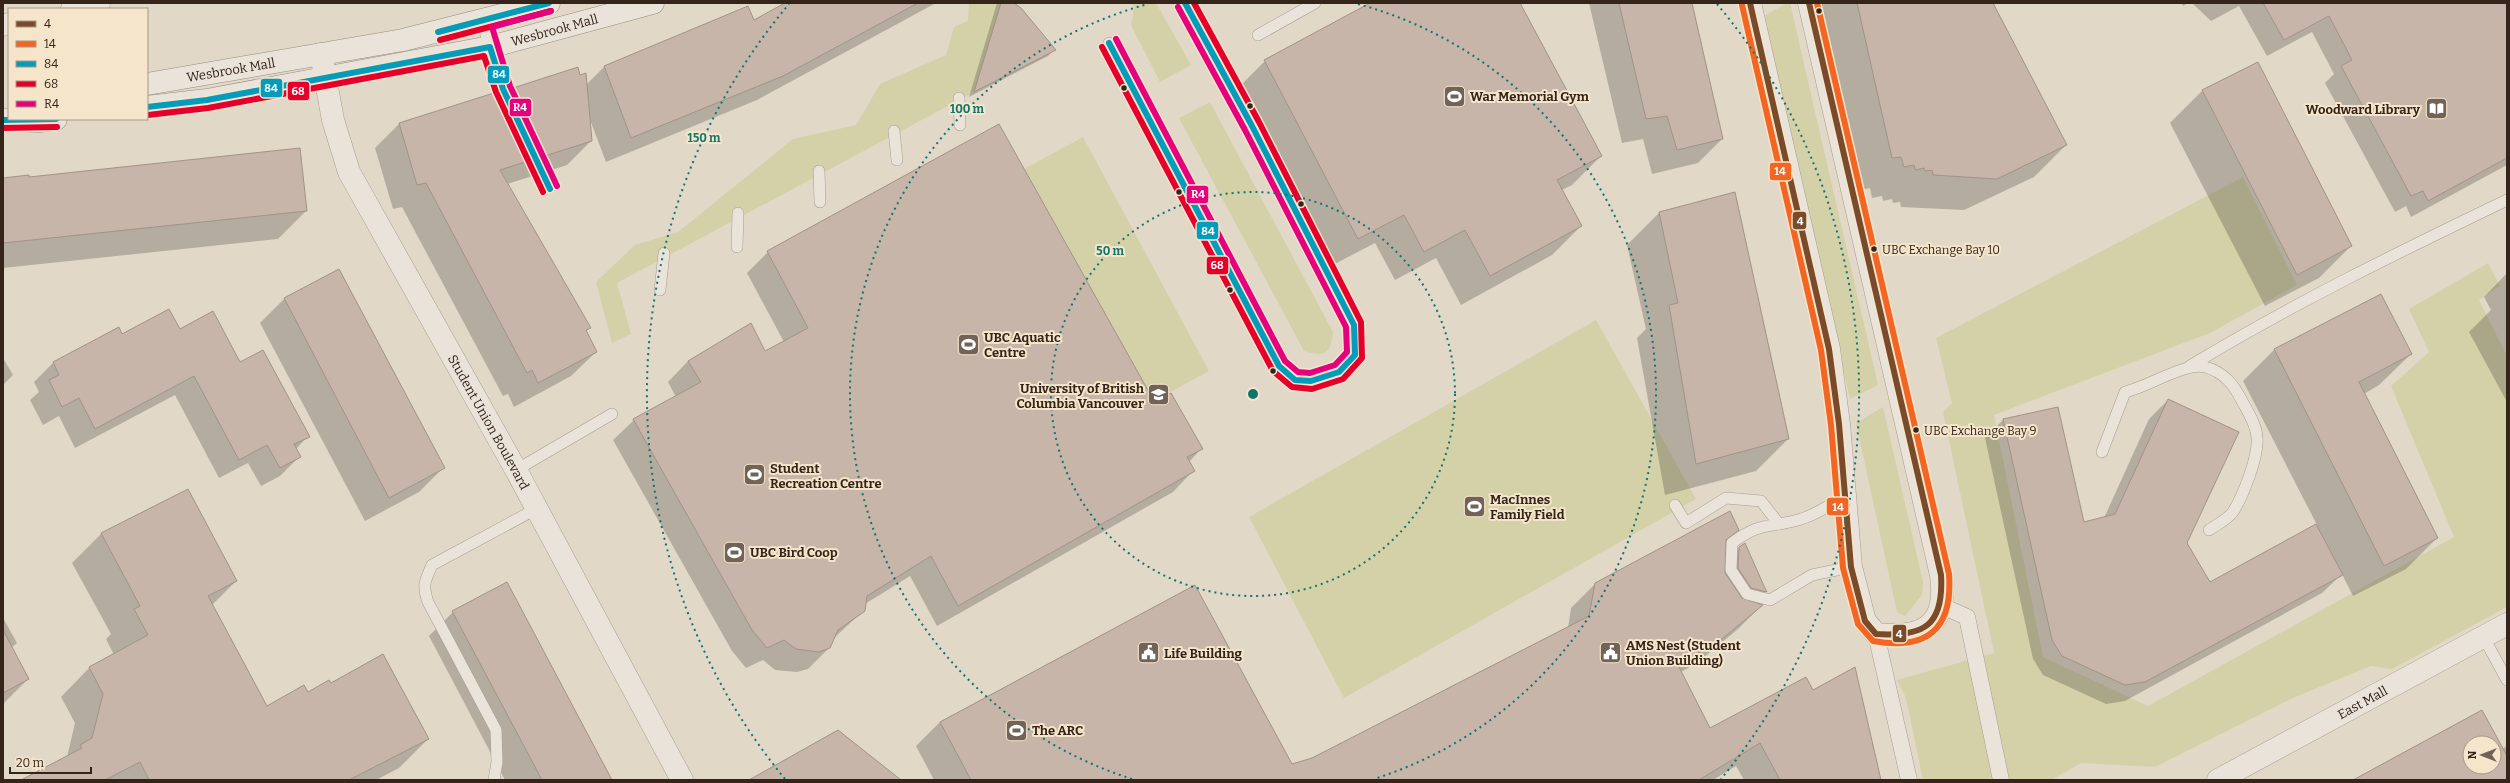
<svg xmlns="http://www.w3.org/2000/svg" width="2510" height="783" font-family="Bitter,serif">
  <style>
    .green { fill: #d4d1a9 }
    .shadow { fill: #0003; fill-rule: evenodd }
    .building { fill: #c6b5a8; stroke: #a19387; fill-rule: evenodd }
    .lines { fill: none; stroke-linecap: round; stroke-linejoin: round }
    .service-casing { stroke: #a69d91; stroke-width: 12 }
    .pedestrian-casing { stroke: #a69d91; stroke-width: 17 }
    .minor-casing { stroke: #a69d91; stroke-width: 23 }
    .secondary-casing { stroke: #968c81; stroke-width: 23 }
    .service { stroke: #eae3d9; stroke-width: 11 }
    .pedestrian { stroke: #eae3d9; stroke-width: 16 }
    .minor { stroke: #eae3d9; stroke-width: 22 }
    .secondary { stroke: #eae3d9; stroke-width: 22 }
    .bus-1-casing { stroke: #f5e5cb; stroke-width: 9 }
    .bus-2-casing { stroke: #f5e5cb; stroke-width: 9 }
    .bus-3-casing { stroke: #f5e5cb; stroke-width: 9 }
    .bus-4-casing { stroke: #f5e5cb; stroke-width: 9 }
    .bus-5-casing { stroke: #f5e5cb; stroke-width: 9 }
    .bus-1 { stroke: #7a4b2a; stroke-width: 6 }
    .bus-2 { stroke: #f26522; stroke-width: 6 }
    .bus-3 { stroke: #059cbc; stroke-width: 6 }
    .bus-4 { stroke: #e4002b; stroke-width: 6 }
    .bus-5 { stroke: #e5007d; stroke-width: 6 }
    .ring { fill: none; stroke: #0f766e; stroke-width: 2; stroke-dasharray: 2 4 }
    .bus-dot { fill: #34241a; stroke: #f5e5cb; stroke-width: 1.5 }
    .labels { text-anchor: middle; stroke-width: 4; stroke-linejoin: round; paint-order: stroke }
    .bus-label { font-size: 12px; fill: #34241a; stroke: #f5e5cb; text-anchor: start }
    .street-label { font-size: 13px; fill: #34241a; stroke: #f5e5cb }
    .poi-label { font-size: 13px; font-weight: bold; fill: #34241a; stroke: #f5e5cb; text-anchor: start }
    .centre { fill: #0f766e; stroke: #f5e5cb; stroke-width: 2 }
    .ring-label { font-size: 12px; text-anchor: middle; font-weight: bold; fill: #0f766e; stroke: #f5e5cb; stroke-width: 4; stroke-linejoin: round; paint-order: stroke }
    .line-badge { stroke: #f5e5cb; stroke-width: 1.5 }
    .badge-label { font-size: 11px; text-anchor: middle; font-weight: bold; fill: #fff }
  </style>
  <rect width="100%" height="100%" fill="#e2d8c7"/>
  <g class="green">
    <path d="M969,3h32l-27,89 -357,191 14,51 -19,9 -16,-61 39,-37 43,-13 115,-93 63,-14 24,-41 66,-29 8,-28 14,-6z"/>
    <path d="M1132,3h24l35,62 -31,17 -29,-57 3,-17z"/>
    <path d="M1787,3h3l88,382 -28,14 -87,-382z"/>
    <path d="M1210,102l123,230c-2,21 -8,26 -29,19l-125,-233z"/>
    <path d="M1083,137l126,234 -55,30 -130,-232z"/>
    <path d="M2243,177l54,108 -87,48 -216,82 49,242 105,49 306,-169 -63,-151 38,-34 -20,-43 79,-46 12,23 -21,14 28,56v251l-115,62 -21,-3 -76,31 -140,70 -74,-4 -30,17h-128l-17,-82 -9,-18 97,-27 -51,-241 9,-9 -16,-65z"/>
    <path d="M1596,320l100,179 -352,199 -95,-181z"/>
    <path d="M1883,407l40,175 -1,13 -17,21 -8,-4 -41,-189z"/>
  </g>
  <g class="shadow">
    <path d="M787,3h149l-179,97 -151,62 -17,-45 2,24 -24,24 -60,19 82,143 -3,4 10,21 -25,24 -57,31 -6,-13 -5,2 -101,-189 -9,2 -18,-61 24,-24 98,-30 6,2 7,-7 70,-12 6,8 18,-18 144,-59 5,13z"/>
    <path d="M997,3h15l42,47 -6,6 -79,41z"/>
    <path d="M1372,3h147l82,153 -29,29 -10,5 19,36 -29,29 -91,50 -25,-47 -41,22 -20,-37 -46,24 -93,-177 29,-29z"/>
    <path d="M1589,3h102l31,136 -24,24 -46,11 -9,-35 -21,4z"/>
    <path d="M1818,3h173l75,142 -32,32 -70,33 -63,-3 -1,-5 -7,1 -1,-4 -9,2 -1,-5 -10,2 -2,-10 -9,2z"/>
    <path d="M2182,3h6l-5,3z"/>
    <path d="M2192,3h313l2,4v158l-96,52 -5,-11 -11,6 -70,-129 9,-9 -22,-42 -45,24 -28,-50 -28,15z"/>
    <path d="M2257,63l94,183 -32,32 -54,28 -95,-183 32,-32z"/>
    <path d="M3,179h25l278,32 -28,28 -275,29z"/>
    <path d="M1734,193l54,246 -32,32 -91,24 -28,-157 9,-9 -19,-84 32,-32z"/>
    <path d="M768,252l385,151 49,45 -13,14 4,9 -20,21 -236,134 -27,-50 -45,28 -1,6 -31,29 -4,9 -21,21 -11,3 -22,-2 -12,-10 -17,8 -14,-17 -119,-211 21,-20 42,-23 -8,-15 20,-21 76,-9 20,-10 -37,-69z"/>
    <path d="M339,270l104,198 -24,24 -54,29 -105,-198 24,-24z"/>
    <path d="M2507,273v129l-38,-70 22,-22 -7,-13z"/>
    <path d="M118,328l4,7 57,-5 61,33 68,73 -12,13 3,8 -19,19 -19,10 -13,-23 -29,15 -44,-83 -100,53 -16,-32 -16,9 -13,-25 9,-8 -5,-10 19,-19z"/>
    <path d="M2274,350l137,4 -32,31 -15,9 73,144 -31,31 -53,27 -11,-22 -20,19 -197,108 -19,3 -63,-29 -10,-16 -48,-221 19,-19 79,104 21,-5 45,-99 19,-19 18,143 24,40 107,-58 -74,-144z"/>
    <path d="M3,358l10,17 -10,10z"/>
    <path d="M188,490l48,91 -24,24 54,102 64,-23 98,55 -29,29 -23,12h-354l45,-23 8,-34 -14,-26 28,-29 25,-13 -8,-16 5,-5 -39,-71 29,-29z"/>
    <path d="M1738,530l-13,13 -1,20 20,-19 21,48 -11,11 7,3 -23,23 -41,34 -16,9 29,58 103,-39 67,89h-136l-8,-14 -23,14h-779l-18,-34 24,-24 254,-136 97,180 22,-7 255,-131 3,-20 24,-24z"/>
    <path d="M453,612l158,168h-106l-76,-144z"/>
    <path d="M3,618l14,25 -6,5 17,31 -25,25z"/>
    <path d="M2482,711l20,38 5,-3v34h-152zM2470,743h24v24h-24z"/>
  </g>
  <g class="building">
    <path d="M785,3h133l-135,73 -152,62 -27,-72 144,-60 6,14z"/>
    <path d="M1001,3h13l7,5 35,42 -82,42z"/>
    <path d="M1370,3h150l82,153 -45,24 25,46 -92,50 -25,-46 -41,22 -20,-37 -46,24 -94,-179z"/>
    <path d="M1619,3h73l31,136 -46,11 -10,-34 -21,3z"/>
    <path d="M1857,3h136l74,142 -70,34 -64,-4 -1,-5 -7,1 -1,-3 -9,2 -1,-5 -10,2 -3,-10 -9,1z"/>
    <path d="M2263,3h244v155l-79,43 -5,-10 -12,5 -70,-130 11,-6 -23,-44 -45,24z"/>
    <path d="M2258,62l94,184 -55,29 -95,-185z"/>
    <path d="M578,67l2,8 6,-2 6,68 -92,29 91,158 -5,2 11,22 -59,31 -6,-13 -5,3 -101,-190 -9,2 -18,-62 98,-31 8,4 5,-7z"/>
    <path d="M999,124l155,277 17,-8 32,56 -16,8 8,14 -237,135 -27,-50 -64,40 -2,15 -27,19 -8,18 -11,4 -23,-3 -12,-9 -17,8 -15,-18 -119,-211 68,-37 -13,-21 63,-38 14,28 43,-23 -41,-77z"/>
    <path d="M300,148l7,63 -304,32v-65l26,-3v2z"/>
    <path d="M1735,192l54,247 -93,25 -27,-159 9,-2 -19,-91z"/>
    <path d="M339,269l106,199 -56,30 -105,-200z"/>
    <path d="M2381,294l31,60 -53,28 79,156 -54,28 -110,-217z"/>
    <path d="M169,309l11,20 33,-18 27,51 23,-12 47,87 -16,7 7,13 -21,11 -13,-23 -28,15 -45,-84 -99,53 -16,-31 -17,9 -13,-27 10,-5 -6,-13 66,-35 3,7z"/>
    <path d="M2168,399l71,33 -52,111 23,39 106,-58 27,51 -198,107 -20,3 -63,-29 -10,-16 -49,-221 55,-12 26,115 31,-8z"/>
    <path d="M188,489l49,92 -29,15 59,110 37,-21 4,7 21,-12 2,3 52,-29 46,85 -80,41h-200l-9,-18 -35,18h-84l61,-32 -2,-3 12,-7 11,-44 -14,-27 59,-32 -14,-26 6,-3 -39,-73z"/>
    <path d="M1730,511l9,19 -13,10 -1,33 17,25 21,7 -41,34 -44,26 32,63 96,-51 7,13 42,-23 26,113h-101l-20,-37 -61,37h-728l-31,-58 255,-137 97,179 20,-6 277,-142 6,-33z"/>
    <path d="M1745,543l19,43 3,6 -16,-4 -13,-20 1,-21z"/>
    <path d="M507,582l105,198h-70l-90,-169z"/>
    <path d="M3,630l26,49 -26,14z"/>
    <path d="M2482,710l25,46v24h-154zM2470,743h24v24h-24z"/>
    <path d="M838,730l63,50h-152z"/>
  </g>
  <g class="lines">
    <defs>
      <g id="service">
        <path d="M482,22l21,67"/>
        <path d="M1258,35l57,-32"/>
        <path d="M1109,43l170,323 16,14 16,1 28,-9 16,-17 -1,-30 -102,-199 -67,-123"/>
        <path d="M959,98l1,27"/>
        <path d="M894,131l3,29"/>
        <path d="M819,171l1,31"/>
        <path d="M737,247l1,-34"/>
        <path d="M660,290l4,-37"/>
        <path d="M2190,366c102,-62 209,-114 317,-166"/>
        <path d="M2102,452l23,-60c22,-5 61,-30 80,-25 19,5 29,18 37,34 6,11 14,23 15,36 2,19 -14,59 -24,75 -5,7 -17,13 -24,18"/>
        <path d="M516,470l96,-56"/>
        <path d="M1845,495c-14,10 -29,20 -47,25 -30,8 -38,2 -66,23l-1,27 16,24 23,6 42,-25 39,-8"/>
        <path d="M1675,505l11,18 40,-25 35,3 18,23"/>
        <path d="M2484,638l23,42"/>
        <path d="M494,780l3,-18 -1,-32 -68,-128c-6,-17 -3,-21 4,-37l104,-56"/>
      </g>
      <g id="pedestrian">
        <path d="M1942,606l25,11 34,163"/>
        <path d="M1876,634l33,146"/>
      </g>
      <g id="minor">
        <path d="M1750,3l79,346 10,75 12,143 14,54 11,13c47,5 72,-8 65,-59l-132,-572"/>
        <path d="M72,9l27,-6"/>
        <path d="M3,25l6,-1"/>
        <path id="s1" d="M321,54l12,66 16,52 167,298 166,310"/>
        <path id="s2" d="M2218,780l289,-156"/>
      </g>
      <g id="secondary">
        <path id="s3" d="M147,84l256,-44 146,-37"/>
        <path id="s4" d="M147,107l60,-7 283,-53 163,-44"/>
        <path d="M3,120l37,1 16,-2"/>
      </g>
    </defs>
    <use href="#service" class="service-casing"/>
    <use href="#pedestrian" class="pedestrian-casing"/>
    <use href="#minor" class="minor-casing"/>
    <use href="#secondary" class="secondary-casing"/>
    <use href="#service" class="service"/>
    <use href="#pedestrian" class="pedestrian"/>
    <use href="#minor" class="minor"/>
    <use href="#secondary" class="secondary"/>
    <defs>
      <path id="bus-1" d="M1750,3l79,346 10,75 12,143 14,54 11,13c48,3 68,-8 65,-59l-132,-572"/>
      <path id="bus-2" d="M1742,5l79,345 10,75 12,143 15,56 15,17c55,10 80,-13 76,-67l-132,-571"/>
      <g id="bus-3">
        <path d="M438,32l111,-29"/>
        <path d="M1109,43l170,323 16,14 16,1 28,-9 16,-17 -1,-30 -102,-199 -67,-123"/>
        <path d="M147,107l60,-7 283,-53 13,42 47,100"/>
        <path d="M3,120l53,-1"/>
      </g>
      <g id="bus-4">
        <path d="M440,40l111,-29"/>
        <path d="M1102,47l171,324 19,16 20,2 31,-10 19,-21 -1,-36 -102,-200 -65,-119"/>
        <path d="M148,115l60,-7 276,-52 12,36 47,100"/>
        <path d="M3,128l54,-1"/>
      </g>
      <g id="bus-5">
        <path d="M551,11l-59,16 18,59 47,100"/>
        <path d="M1116,39l169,322 13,11 12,1 25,-8 12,-13 -1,-25 -101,-197 -67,-123"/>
      </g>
    </defs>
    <use href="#bus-1" class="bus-1-casing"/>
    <use href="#bus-2" class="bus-2-casing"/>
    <use href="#bus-3" class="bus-3-casing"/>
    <use href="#bus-4" class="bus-4-casing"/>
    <use href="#bus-5" class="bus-5-casing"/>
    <use href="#bus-1" class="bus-1"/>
    <use href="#bus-2" class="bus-2"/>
    <use href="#bus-3" class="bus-3"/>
    <use href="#bus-4" class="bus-4"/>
    <use href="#bus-5" class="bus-5"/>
  </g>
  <g class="ring">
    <circle cx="1253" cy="394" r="202"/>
    <path d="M1132 779A404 404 0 0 1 1148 4M1358 4A404 404 0 0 1 1374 779"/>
    <path d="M785 779A606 606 0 0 1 789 4M1717 4A606 606 0 0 1 1721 779"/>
  </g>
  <defs>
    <symbol id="stadium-square" viewBox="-11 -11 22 22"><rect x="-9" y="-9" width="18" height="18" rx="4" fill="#716357" stroke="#f5e5cb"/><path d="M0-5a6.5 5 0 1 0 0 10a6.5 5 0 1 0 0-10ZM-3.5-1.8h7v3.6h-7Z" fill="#fff"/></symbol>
    <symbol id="library-square" viewBox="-11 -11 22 22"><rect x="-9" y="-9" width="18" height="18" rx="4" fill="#716357" stroke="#f5e5cb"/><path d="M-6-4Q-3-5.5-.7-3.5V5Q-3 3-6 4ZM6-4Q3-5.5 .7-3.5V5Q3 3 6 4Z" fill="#fff"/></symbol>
    <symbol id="university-square" viewBox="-11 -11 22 22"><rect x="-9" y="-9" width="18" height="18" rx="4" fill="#716357" stroke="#f5e5cb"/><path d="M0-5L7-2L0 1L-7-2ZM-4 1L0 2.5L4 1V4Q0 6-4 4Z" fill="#fff"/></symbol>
    <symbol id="civic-square" viewBox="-11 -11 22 22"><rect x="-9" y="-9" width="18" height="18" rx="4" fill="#716357" stroke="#f5e5cb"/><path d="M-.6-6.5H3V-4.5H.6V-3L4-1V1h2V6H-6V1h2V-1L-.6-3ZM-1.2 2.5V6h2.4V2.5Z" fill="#fff"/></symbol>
  </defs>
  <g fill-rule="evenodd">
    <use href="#stadium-square" x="1442" y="84" width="25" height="25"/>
    <use href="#library-square" x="2424" y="96" width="25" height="25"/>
    <use href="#stadium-square" x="956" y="332" width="25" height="25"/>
    <use href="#university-square" x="1146" y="382" width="25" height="25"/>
    <use href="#stadium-square" x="742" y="462" width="25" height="25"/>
    <use href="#stadium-square" x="1462" y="494" width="25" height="25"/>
    <use href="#stadium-square" x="722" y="540" width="25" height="25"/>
    <use href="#civic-square" x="1598" y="640" width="25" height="25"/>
    <use href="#civic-square" x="1136" y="640" width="25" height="25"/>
    <use href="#stadium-square" x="1004" y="718" width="25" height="25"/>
  </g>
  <g class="bus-dot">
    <circle cx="1819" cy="11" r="3.5"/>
    <circle cx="1124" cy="88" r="3.5"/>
    <circle cx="1250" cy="106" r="3.5"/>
    <circle cx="1179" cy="192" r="3.5"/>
    <circle cx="1301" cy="204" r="3.5"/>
    <circle cx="1874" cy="249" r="3.5"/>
    <circle cx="1230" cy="290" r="3.5"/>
    <circle cx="1273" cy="371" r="3.5"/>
    <circle cx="1916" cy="430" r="3.5"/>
  </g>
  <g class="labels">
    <g class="bus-label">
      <text x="1882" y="254">UBC Exchange Bay 10</text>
      <text x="1924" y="435">UBC Exchange Bay 9</text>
    </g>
    <g class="street-label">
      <text dy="5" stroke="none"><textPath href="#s4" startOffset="415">Wesbrook Mall</textPath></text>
      <text dy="5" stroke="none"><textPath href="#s3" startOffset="85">Wesbrook Mall</textPath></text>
      <text dy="5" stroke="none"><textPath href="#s1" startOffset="408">Student Union Boulevard</textPath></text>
      <text dy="5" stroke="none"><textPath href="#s2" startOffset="164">East Mall</textPath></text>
    </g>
    <g class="poi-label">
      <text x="1470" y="101">War Memorial Gym</text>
      <text x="2420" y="114" text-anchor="end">Woodward Library</text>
      <text x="984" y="342">UBC Aquatic<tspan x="984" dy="15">Centre</tspan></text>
      <text x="1144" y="393" text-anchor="end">University of British<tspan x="1144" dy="15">Columbia Vancouver</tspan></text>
      <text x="770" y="473">Student<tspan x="770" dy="15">Recreation Centre</tspan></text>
      <text x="1490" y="504">MacInnes<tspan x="1490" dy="15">Family Field</tspan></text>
      <text x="750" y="557">UBC Bird Coop</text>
      <text x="1626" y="650">AMS Nest (Student<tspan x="1626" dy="15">Union Building)</tspan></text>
      <text x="1164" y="658">Life Building</text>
      <text x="1032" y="735">The ARC</text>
    </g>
  </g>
  <circle cx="1253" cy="394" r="6" class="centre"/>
  <g class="ring-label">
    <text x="967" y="113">100 m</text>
    <text x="704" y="142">150 m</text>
    <text x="1110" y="255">50 m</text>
  </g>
  <g class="line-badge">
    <rect x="487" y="65" width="23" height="19" rx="4" fill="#059cbc"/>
    <rect x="260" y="78" width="23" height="20" rx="4" fill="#059cbc"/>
    <rect x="287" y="81" width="23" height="20" rx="4" fill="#e4002b"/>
    <rect x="509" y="98" width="23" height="19" rx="4" fill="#e5007d"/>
    <rect x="1769" y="162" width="23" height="19" rx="4" fill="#f26522"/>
    <rect x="1186" y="185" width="23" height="19" rx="4" fill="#e5007d"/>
    <rect x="1792" y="211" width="15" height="19" rx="4" fill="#7a4b2a"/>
    <rect x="1196" y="221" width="23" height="19" rx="4" fill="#059cbc"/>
    <rect x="1206" y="256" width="23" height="19" rx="4" fill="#e4002b"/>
    <rect x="1826" y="497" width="23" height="19" rx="4" fill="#f26522"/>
    <rect x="1892" y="624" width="15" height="19" rx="4" fill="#7a4b2a"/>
  </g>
  <g class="badge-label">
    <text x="499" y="78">84</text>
    <text x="271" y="92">84</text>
    <text x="298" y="95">68</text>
    <text x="520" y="111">R4</text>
    <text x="1780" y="175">14</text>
    <text x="1198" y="198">R4</text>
    <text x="1800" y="225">4</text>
    <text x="1208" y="235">84</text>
    <text x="1217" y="269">68</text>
    <text x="1838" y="511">14</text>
    <text x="1899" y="638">4</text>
  </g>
  <rect width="2510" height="783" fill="none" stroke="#34241a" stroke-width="8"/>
  <rect x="8" y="8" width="140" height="112" fill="#f5e5cb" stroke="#a89884"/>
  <rect x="16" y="21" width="20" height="6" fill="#7a4b2a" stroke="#a89884"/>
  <text x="44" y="28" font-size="12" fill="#34241a">4</text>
  <rect x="16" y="41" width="20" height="6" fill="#f26522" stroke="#a89884"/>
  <text x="44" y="48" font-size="12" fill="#34241a">14</text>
  <rect x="16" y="61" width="20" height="6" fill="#059cbc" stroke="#a89884"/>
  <text x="44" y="68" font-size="12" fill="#34241a">84</text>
  <rect x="16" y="81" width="20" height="6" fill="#e4002b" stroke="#a89884"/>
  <text x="44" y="88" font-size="12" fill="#34241a">68</text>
  <rect x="16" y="101" width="20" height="6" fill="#e5007d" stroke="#a89884"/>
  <text x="44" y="108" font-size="12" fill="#34241a">R4</text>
  <g transform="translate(2482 755) rotate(270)"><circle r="19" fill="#f5e5cb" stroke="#a89884"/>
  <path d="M0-3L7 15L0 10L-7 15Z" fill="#716357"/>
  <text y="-6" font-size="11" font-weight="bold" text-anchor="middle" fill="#34241a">N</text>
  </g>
  <path d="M10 767v6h81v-6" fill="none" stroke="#34241a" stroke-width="2"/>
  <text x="16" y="767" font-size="12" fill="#34241a" stroke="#f5e5cb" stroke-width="3" paint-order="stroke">20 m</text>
</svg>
